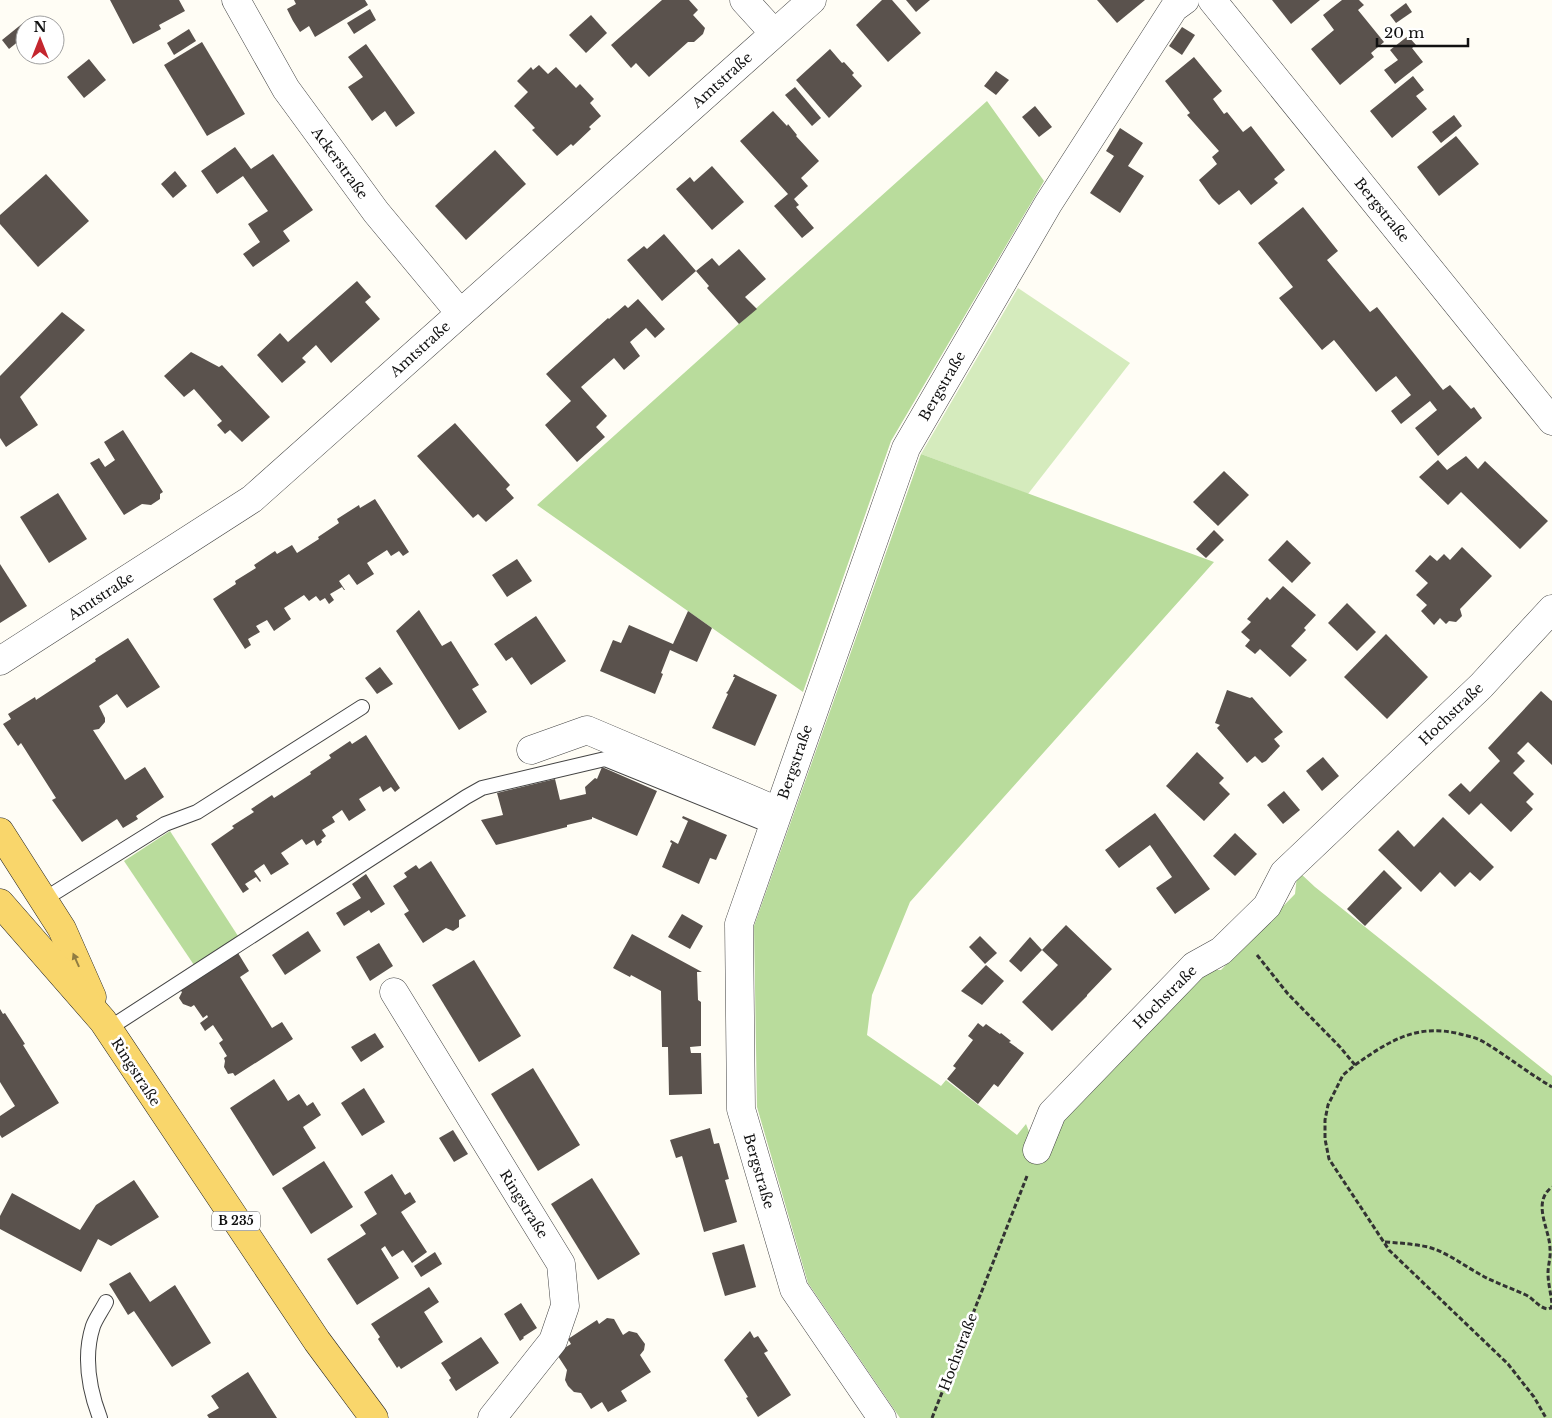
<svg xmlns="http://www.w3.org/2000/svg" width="1552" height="1418" font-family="'Libre Baskerville',serif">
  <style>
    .green { fill: #d5ebbd }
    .forest { fill: #b9dc9c }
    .building { fill: #5a524d }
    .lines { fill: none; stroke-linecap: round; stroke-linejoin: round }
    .service-casing { stroke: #444; stroke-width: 16 }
    .minor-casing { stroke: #444; stroke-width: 29 }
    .primary-casing { stroke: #222; stroke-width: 29 }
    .path { stroke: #333; stroke-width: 3; stroke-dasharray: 5 2.5; stroke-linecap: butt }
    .service { stroke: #fff; stroke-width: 14 }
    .minor { stroke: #fff; stroke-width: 28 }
    .primary { stroke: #f9d66b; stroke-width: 28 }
    .oneway { fill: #917d42 }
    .labels { text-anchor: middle; stroke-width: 5; stroke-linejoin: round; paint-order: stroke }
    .shield { fill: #fff; stroke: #585858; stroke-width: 1 }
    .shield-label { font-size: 12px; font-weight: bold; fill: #111 }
    .street-label { font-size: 14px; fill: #111; stroke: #fff }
  </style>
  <rect width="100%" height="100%" fill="#fffdf5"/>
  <path class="green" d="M1018,288l112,75 -102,131 -107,-40z"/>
  <g class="forest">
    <path d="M987,101l57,80 -153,260 -88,251 -266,-187z"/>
    <path d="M921,454l293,108 -304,340 -38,93 -5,40 74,51 5,-6 71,55 9,-11 7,18 17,-10 156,-162h15l74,-76 2,-18 3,-3 15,14 237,189v342h-652l-92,-135 -51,-176 -3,-181z"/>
    <path d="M170,831l68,105 -44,29 -70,-104z"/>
  </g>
  <g class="building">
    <path d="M110,0h69l6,11 -26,14 2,4 -28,15z"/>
    <path d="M294,0h71l3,5 -53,32 -6,-11 -9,6 -7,-11 -6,-12 9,-5z"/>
    <path d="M662,0h27l9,10 -5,5 12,13 -2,6 -9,8h-6l-39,35 -13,-14 -5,5 -20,-23z"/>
    <path d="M882,0h10l29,33 -33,29 -32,-37z"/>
    <path d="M906,0h24l-14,12z"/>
    <path d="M1097,0h48l-28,23z"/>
    <path d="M1272,0h48l-29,24z"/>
    <path d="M1342,0h17l5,5 -6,5 26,32 -13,11 3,4 -34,28 -29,-36 23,-19 -11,-15z"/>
    <path d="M1406,3l6,9 -16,11 -6,-8z"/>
    <path d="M370,9l6,11 -22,14 -7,-11z"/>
    <path d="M591,15l16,18 -21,20 -17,-18z"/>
    <path d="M23,23l2,3v10l-16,13 -7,-9z"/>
    <path d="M1182,27l13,8 -13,20 -13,-9z"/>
    <path d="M189,29l7,12 -22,14 -7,-12z"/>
    <path d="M1408,36l8,9 -4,3 11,14 -28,22 -11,-14 14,-10 -8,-10z"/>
    <path d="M202,42l43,72 -38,22 -43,-71z"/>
    <path d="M366,44l49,69 -19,14 -11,-16 -13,10 -24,-34 15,-10 -15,-20z"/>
    <path d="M830,49l12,14 2,-1 10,11 -2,2 10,11 -33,32 -33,-38z"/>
    <path d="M1194,57l28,34 -9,8 11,15 3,-2 16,20 8,-6 34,44 -11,9 4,4 -27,22 -12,-15 -20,15 -7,-7 -13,-18 18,-16 -5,-7 7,-6 -32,-36 3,-2 -25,-32z"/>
    <path d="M89,59l17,21 -22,18 -17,-21z"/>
    <path d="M539,65l9,9 8,-7 20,21 4,-4 14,15 -4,4 11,13 -12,11 2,2 -18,17 -2,-2 -14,12 -25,-26 3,-2 -21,-22 14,-14 -11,-11 14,-14 2,3z"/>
    <path d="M996,71l13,9 -13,15 -12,-9z"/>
    <path d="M1413,76l11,14 -8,6 11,13 -35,29 -22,-27z"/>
    <path d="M795,87l26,31 -9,8 -27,-31z"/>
    <path d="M1035,106l17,21 -13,10 -17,-20z"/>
    <path d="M773,111l14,15 1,-2 9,11 -1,1 23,25 -18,17 7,8 -14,13 5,6 -3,2 18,21 -12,10 -28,-32 14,-12 -48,-53z"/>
    <path d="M1454,115l8,11 -21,17 -9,-11z"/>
    <path d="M1120,128l23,15 -15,23 16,10 -24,37 -30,-20 24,-37 -8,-5z"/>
    <path d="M1456,136l23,28 -40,32 -22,-29z"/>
    <path d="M235,147l16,22 22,-15 40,56 -30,21 7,10 -37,26 -10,-13 17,-12 -12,-18 20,-13 -25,-35 -26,18 -16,-23z"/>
    <path d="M495,150l31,34 -60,56 -31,-34z"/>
    <path d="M712,166l32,36 -32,28 -36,-41 14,-12 4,5z"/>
    <path d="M175,171l12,15 -14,12 -12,-14z"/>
    <path d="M46,174l43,47 -51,46 -38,-43v-9z"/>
    <path d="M1303,207l35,44 -11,9 43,52 7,-5 66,83 7,-5 21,24 3,-2 8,11 -44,38 -23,-28 22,-18 -7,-9 -29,23 -10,-13 20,-16 -15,-19 -20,16 -42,-52 -12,10 -43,-52 14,-11 -35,-44z"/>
    <path d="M664,234l32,37 -34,30 -35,-41 17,-14 3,3z"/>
    <path d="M739,249l27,30 -21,18 12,12 -18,15 -32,-36 2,-2 -13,-15 16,-13 7,8z"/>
    <path d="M357,281l14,16 -6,5 15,17 -49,44 -15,-18 -14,13 4,4 -24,21 -25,-28 23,-22 8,9z"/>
    <path d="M638,299l27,30 -10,9 -9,-10 -16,14 10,14 -16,14 -10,-12 -33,29 26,29 -11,11 9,10 -28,25 -32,-37 26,-24 -25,-27 62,-56 1,1 16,-14 3,3z"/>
    <path d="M62,312l23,18 -65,67 18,28 -32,22 -6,-9v-62z"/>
    <path d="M191,352l28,15 3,-2 48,52 -28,25 -12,-12 -5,4 -8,-9 5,-4 -28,-32 -10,8 -20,-21z"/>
    <path d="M455,423l55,62 -4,4 8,9 -28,24 -8,-8 -5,4 -56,-62z"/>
    <path d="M123,430l40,62 -3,2v5l-9,6 -9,-1 -18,11 -34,-52 9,-5 6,9 10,-7 -11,-18z"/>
    <path d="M1466,456l12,13 7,-8 63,60 -28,28 -59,-57 -13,13 -29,-28 19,-17 9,10z"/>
    <path d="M1224,471l25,24 -31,31 -25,-24z"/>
    <path d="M58,493l29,46 -38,24 -29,-46z"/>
    <path d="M375,499l34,53 -6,4 -4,-5 -8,5 -4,-6 -20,13 7,11 -17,11 -8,-11 -10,7 6,9h-1l-2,-3 -12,7 4,6 -5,4 -4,-6 -5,3 -4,-5 -7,5 -5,-6 -20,13 7,11 -17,12 -7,-11 -11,6 4,6 -12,7 3,6 -6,4 -32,-50 23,-15 -1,-3 21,-13 -2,-3 21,-14 2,3 15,-9 5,8 22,-14 -1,-2 21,-14 -2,-4 22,-14 1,3z"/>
    <path d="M1214,530l10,10 -18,18 -10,-9z"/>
    <path d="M1287,540l24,23 -19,20 -24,-23z"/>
    <path d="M1462,547l30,29 -32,33 2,7 -6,6 -7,-1 -3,3 -6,-6 -6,7 -13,-14 6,-6 -11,-10 12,-12 -13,-12 15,-16 7,6 7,-7 6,6z"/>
    <path d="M517,559l15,22 -25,16 -15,-22z"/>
    <path d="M0,564l27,42 -27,17z"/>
    <path d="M1283,586l33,29 -12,13 2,2 -15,16 16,14 -17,17 -30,-28 -5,5 -10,-8 5,-6 -9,-8 10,-10 -4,-3 20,-22 3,3z"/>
    <path d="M1347,603l29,29 -19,19 -29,-28z"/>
    <path d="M419,610l23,36 9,-5 28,44 -7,4 15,23 -28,18 -63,-99z"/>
    <path d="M688,611l24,17 -15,34 -27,-12 -9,23 2,1 -8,20 -55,-23 13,-31 8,3 8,-18 44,19z"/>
    <path d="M536,616l30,45 -35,24 -19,-28 -6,4 -12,-17z"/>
    <path d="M1386,634l42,43 -41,42 -43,-42z"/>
    <path d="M128,638l32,49 -33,21 -10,-14 -18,12 6,12v4l-6,7 -6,1 32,50 20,-13 19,30 -28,19 2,3 -15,9 -6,-9 -35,23 -30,-42 4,-2 -35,-55 -3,3 -15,-22 8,-5 -3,-5 27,-17 1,3 60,-39 -1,-2z"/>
    <path d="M380,667l13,17 -16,10 -12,-16z"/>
    <path d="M734,674l43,21 -22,51 -43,-18 16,-34 -2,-1 2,-2 7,-14h-2z"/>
    <path d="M1227,690l23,8 2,-1 31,35 -9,7 6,7 -14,15 -4,2 -7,-7 -8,7 -30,-35 3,-3 -5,-2z"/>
    <path d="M1541,691l11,10v64l-24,-23 -11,11 8,8 -12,12 21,21 -8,8 7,7 -22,23 -30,-29 -12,12 -21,-20 13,-12 9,9 30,-31 -12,-13z"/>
    <path d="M366,735l34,53 -5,4 -4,-5 -8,5 -3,-6 -21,13 7,11 -17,11 -7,-11 -10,7 3,5 -13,8 4,6 -5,4 1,2 -5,4 -3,-6 -8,5 -4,-6 -21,14 8,11 -18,11 -7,-11 -10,7 7,10 -1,1 -4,-5 -11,7 4,5 -6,4 -32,-49 23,-16 -2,-2 22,-14 -3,-3 21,-14 2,3 37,-24 -1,-2 21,-14 -2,-3 21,-14 2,3z"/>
    <path d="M1197,752l27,26 -5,5 11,11 -26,27 -38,-35z"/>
    <path d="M1323,757l16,19 -17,15 -16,-20z"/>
    <path d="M602,767l55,24 -20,45 -45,-19v2l-25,6v2l-71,18 -15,-25 22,-5 -6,-22 58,-14 5,21 26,-6 -1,-7 10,-9 2,1z"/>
    <path d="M1284,791l16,19 -17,14 -16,-19z"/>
    <path d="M1155,813l55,76 -35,25 -19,-26 16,-11 -22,-32 -31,23 -14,-18z"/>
    <path d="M683,816l44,19 -11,25 -6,-2 -11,26 -37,-17 10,-24 -2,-1 1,-2 7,4 10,-23 -6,-3z"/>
    <path d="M1443,817l51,50 -14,14 -10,-9 -15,15 -15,-15 -19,20 -43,-42 20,-20 16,17z"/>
    <path d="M1235,833l22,21 -22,22 -22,-20z"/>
    <path d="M431,861l35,55 -7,4v7l-6,4 -7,-3 -23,15 -19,-29 5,-3 -16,-25 14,-9 -3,-4 12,-8 3,4z"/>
    <path d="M1384,870l18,18 -37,38 -18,-17z"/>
    <path d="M366,874l19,30 -14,9 -2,-3 -25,16 -8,-13 25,-15 -9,-14z"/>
    <path d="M682,914l21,12 -13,23 -22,-12z"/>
    <path d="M1066,925l46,44 -25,26v1l-35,35 -30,-29 36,-37 -16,-15z"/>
    <path d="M308,931l13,20 -36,24 -13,-20z"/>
    <path d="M632,934l70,38h-5l1,28 3,2v44l-11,1 1,6h10l1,41 -33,1 -1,-48h-6l-1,-56 -30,-16 -1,2 -17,-9z"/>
    <path d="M980,936l17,17 -12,11 -16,-17z"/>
    <path d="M1030,937l12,13 -21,22 -12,-11z"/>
    <path d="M379,943l14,23 -23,15 -14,-24z"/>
    <path d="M238,953l11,18 -9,6 32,51 10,-6 11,17 -58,37 -2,-3 -5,1 -4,-7 1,-6 -1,-3 3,-2 -8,-13 4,-3 -10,-15 -8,6 -5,-8 8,-6 -1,-2 -4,3 -9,-13 -3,2 -8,-3 -4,-6 3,-6 -2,-2z"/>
    <path d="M474,960l47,76 -42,26 -47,-77z"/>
    <path d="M986,965l18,16 -22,24 -21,-14z"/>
    <path d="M0,1009l3,5 2,-1 20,31 -2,1 36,58 -57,35 -2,-3v-19l15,-10 -15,-24z"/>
    <path d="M978,1023l5,4 3,-3 14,10 1,-1 10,8 -2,1 15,11 -26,34 -4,-3 -16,20 -31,-25 9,-11 -3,-2 20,-26 -5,-4z"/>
    <path d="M375,1033l9,14 -23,15 -10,-15z"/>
    <path d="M533,1068l47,77 -42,26 -47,-77z"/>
    <path d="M274,1079l14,22 11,-7 8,12 6,-4 8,13 -18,12 13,21 -43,28 -43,-68z"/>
    <path d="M364,1088l21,34 -23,14 -21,-33z"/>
    <path d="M710,1128l4,16 5,-1 10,36 -4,1 12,42 -33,10 -22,-76 -6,2 -6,-18z"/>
    <path d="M453,1130l15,24 -14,8 -15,-24z"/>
    <path d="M324,1161l29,46 -42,27 -29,-46z"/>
    <path d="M392,1174l13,21 5,-3 6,10 -15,10 26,40 -15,11 -9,-13 -11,7 -7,-11 -4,3 18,29 -42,27 -30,-46 39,-25 -6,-9 17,-11 -13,-22z"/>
    <path d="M592,1178l48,76 -42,26 -47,-76z"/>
    <path d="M134,1180l25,37 -48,29 -13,-7 -17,33 -81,-43v-13l12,-23 68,37 16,-25z"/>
    <path d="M744,1244l12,43 -31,9 -13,-43z"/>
    <path d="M435,1252l7,12 -21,13 -7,-11z"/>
    <path d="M130,1272l20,30 25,-17 36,58 -39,24 -38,-56 -6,4 -19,-31z"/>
    <path d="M429,1287l10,15 -15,10 19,30 -42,27 -2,-3 -2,2 -19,-29 2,-2 -9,-13z"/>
    <path d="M521,1303l16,25 -14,9 1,1 -4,3 -16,-27z"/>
    <path d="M607,1318l7,1 9,16 6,-4 8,2 8,11 -1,6 -4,5 11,17 -30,19 6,10 -19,11 -6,-10 -11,7 -10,-16 -7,-1 -6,-6 -3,-6 2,-10 -11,-17 15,-9 -3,-5 29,-19 2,4z"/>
    <path d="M750,1331l4,7 4,-2 10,15 -4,2 27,42 -33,22 -12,-19 2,-1 -24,-37z"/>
    <path d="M481,1337l18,26 -43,28 -7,-11 2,-2 -10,-15z"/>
    <path d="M248,1372l29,46h-68l-2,-3 12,-7 -8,-12z"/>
  </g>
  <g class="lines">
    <defs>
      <g id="service">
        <path d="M43,900l122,-76 32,-12 165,-105"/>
        <path d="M108,1029l358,-232 16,-9 123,-29 168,68"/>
        <path d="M100,1418c-11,-29 -17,-61 -7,-92 3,-8 9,-16 13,-24"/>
      </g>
      <g id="minor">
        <path d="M236,0l50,89 90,123 84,101"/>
        <path d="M744,0l30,33"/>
        <path d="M1212,0l340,421"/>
        <path d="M0,661l252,-162 560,-499"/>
        <path d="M531,750l56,-20 191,81"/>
        <path d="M394,992l167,272 4,42 -12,35 -61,77"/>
        <path d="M1037,1150l15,-37 142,-147 27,-15 46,-45 17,-33 197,-187 71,-77"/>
        <path d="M882,1418l-88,-129 -53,-180 -2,-185 167,-476 142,-244 126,-196 11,-8"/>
      </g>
      <g id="primary">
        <path d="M0,832l62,97 30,68"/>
        <path d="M0,903l103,118 214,320 57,77"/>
      </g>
    </defs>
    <use href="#service" class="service-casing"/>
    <use href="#minor" class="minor-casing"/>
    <use href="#primary" class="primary-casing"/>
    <g class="path">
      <path d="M1257,955l31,39 52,53 15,18 -12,10 -15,30 -3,15v19l4,20 60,91 119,114 26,33 12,21"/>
      <path d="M1355,1065c34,-24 62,-42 105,-31 7,2 15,3 22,7 24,14 46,32 70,46"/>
      <path d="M1385,1242c15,1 29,2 43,5 18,5 32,16 48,25 16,10 33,15 50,23 8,4 13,13 22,14l3,-1 1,-4c-1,-10 -4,-21 -4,-31 0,-8 3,-16 2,-24 0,-20 -19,-46 2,-62"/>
      <path d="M932,1418l95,-242"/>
    </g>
    <use href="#service" class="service"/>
    <use href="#minor" class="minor"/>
    <use href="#primary" class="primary"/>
  </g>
  <defs><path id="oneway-solid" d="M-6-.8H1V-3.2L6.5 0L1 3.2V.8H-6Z" transform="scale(1.25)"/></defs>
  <use class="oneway" href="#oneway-solid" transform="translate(76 960) rotate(-114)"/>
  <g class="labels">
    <rect class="shield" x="212" y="1211.5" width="48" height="19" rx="4"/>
    <g class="shield-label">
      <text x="236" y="1225">B 235</text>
    </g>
    <g class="street-label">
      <text transform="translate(722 80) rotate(-42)" y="5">Amtstraße</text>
      <text transform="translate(340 163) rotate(54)" y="5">Ackerstraße</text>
      <text transform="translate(1382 210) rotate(51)" y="5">Bergstraße</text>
      <text transform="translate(420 349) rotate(-42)" y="5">Amtstraße</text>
      <text transform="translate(942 386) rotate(-60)" y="5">Bergstraße</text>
      <text transform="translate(101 596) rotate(-33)" y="5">Amtstraße</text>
      <text transform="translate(1451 714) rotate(-44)" y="5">Hochstraße</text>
      <text transform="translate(795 762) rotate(-71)" y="5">Bergstraße</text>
      <text transform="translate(1165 997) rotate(-45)" y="5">Hochstraße</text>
      <text transform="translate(136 1072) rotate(57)" y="5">Ringstraße</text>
      <text transform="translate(759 1171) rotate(74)" y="5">Bergstraße</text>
      <text transform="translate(524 1204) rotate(58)" y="5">Ringstraße</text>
      <text transform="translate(958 1352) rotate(-69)" y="5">Hochstraße</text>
    </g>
  </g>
  <g transform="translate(40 40)"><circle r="24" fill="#ffffff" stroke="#a0a0a0"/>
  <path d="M0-4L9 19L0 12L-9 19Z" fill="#c4262e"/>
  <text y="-8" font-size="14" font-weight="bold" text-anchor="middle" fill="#111111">N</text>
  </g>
  <path d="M1377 38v8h91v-8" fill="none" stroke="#111111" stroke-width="2.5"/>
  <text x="1384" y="38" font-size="15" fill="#111111" stroke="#ffffff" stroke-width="4" paint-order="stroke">20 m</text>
</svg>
